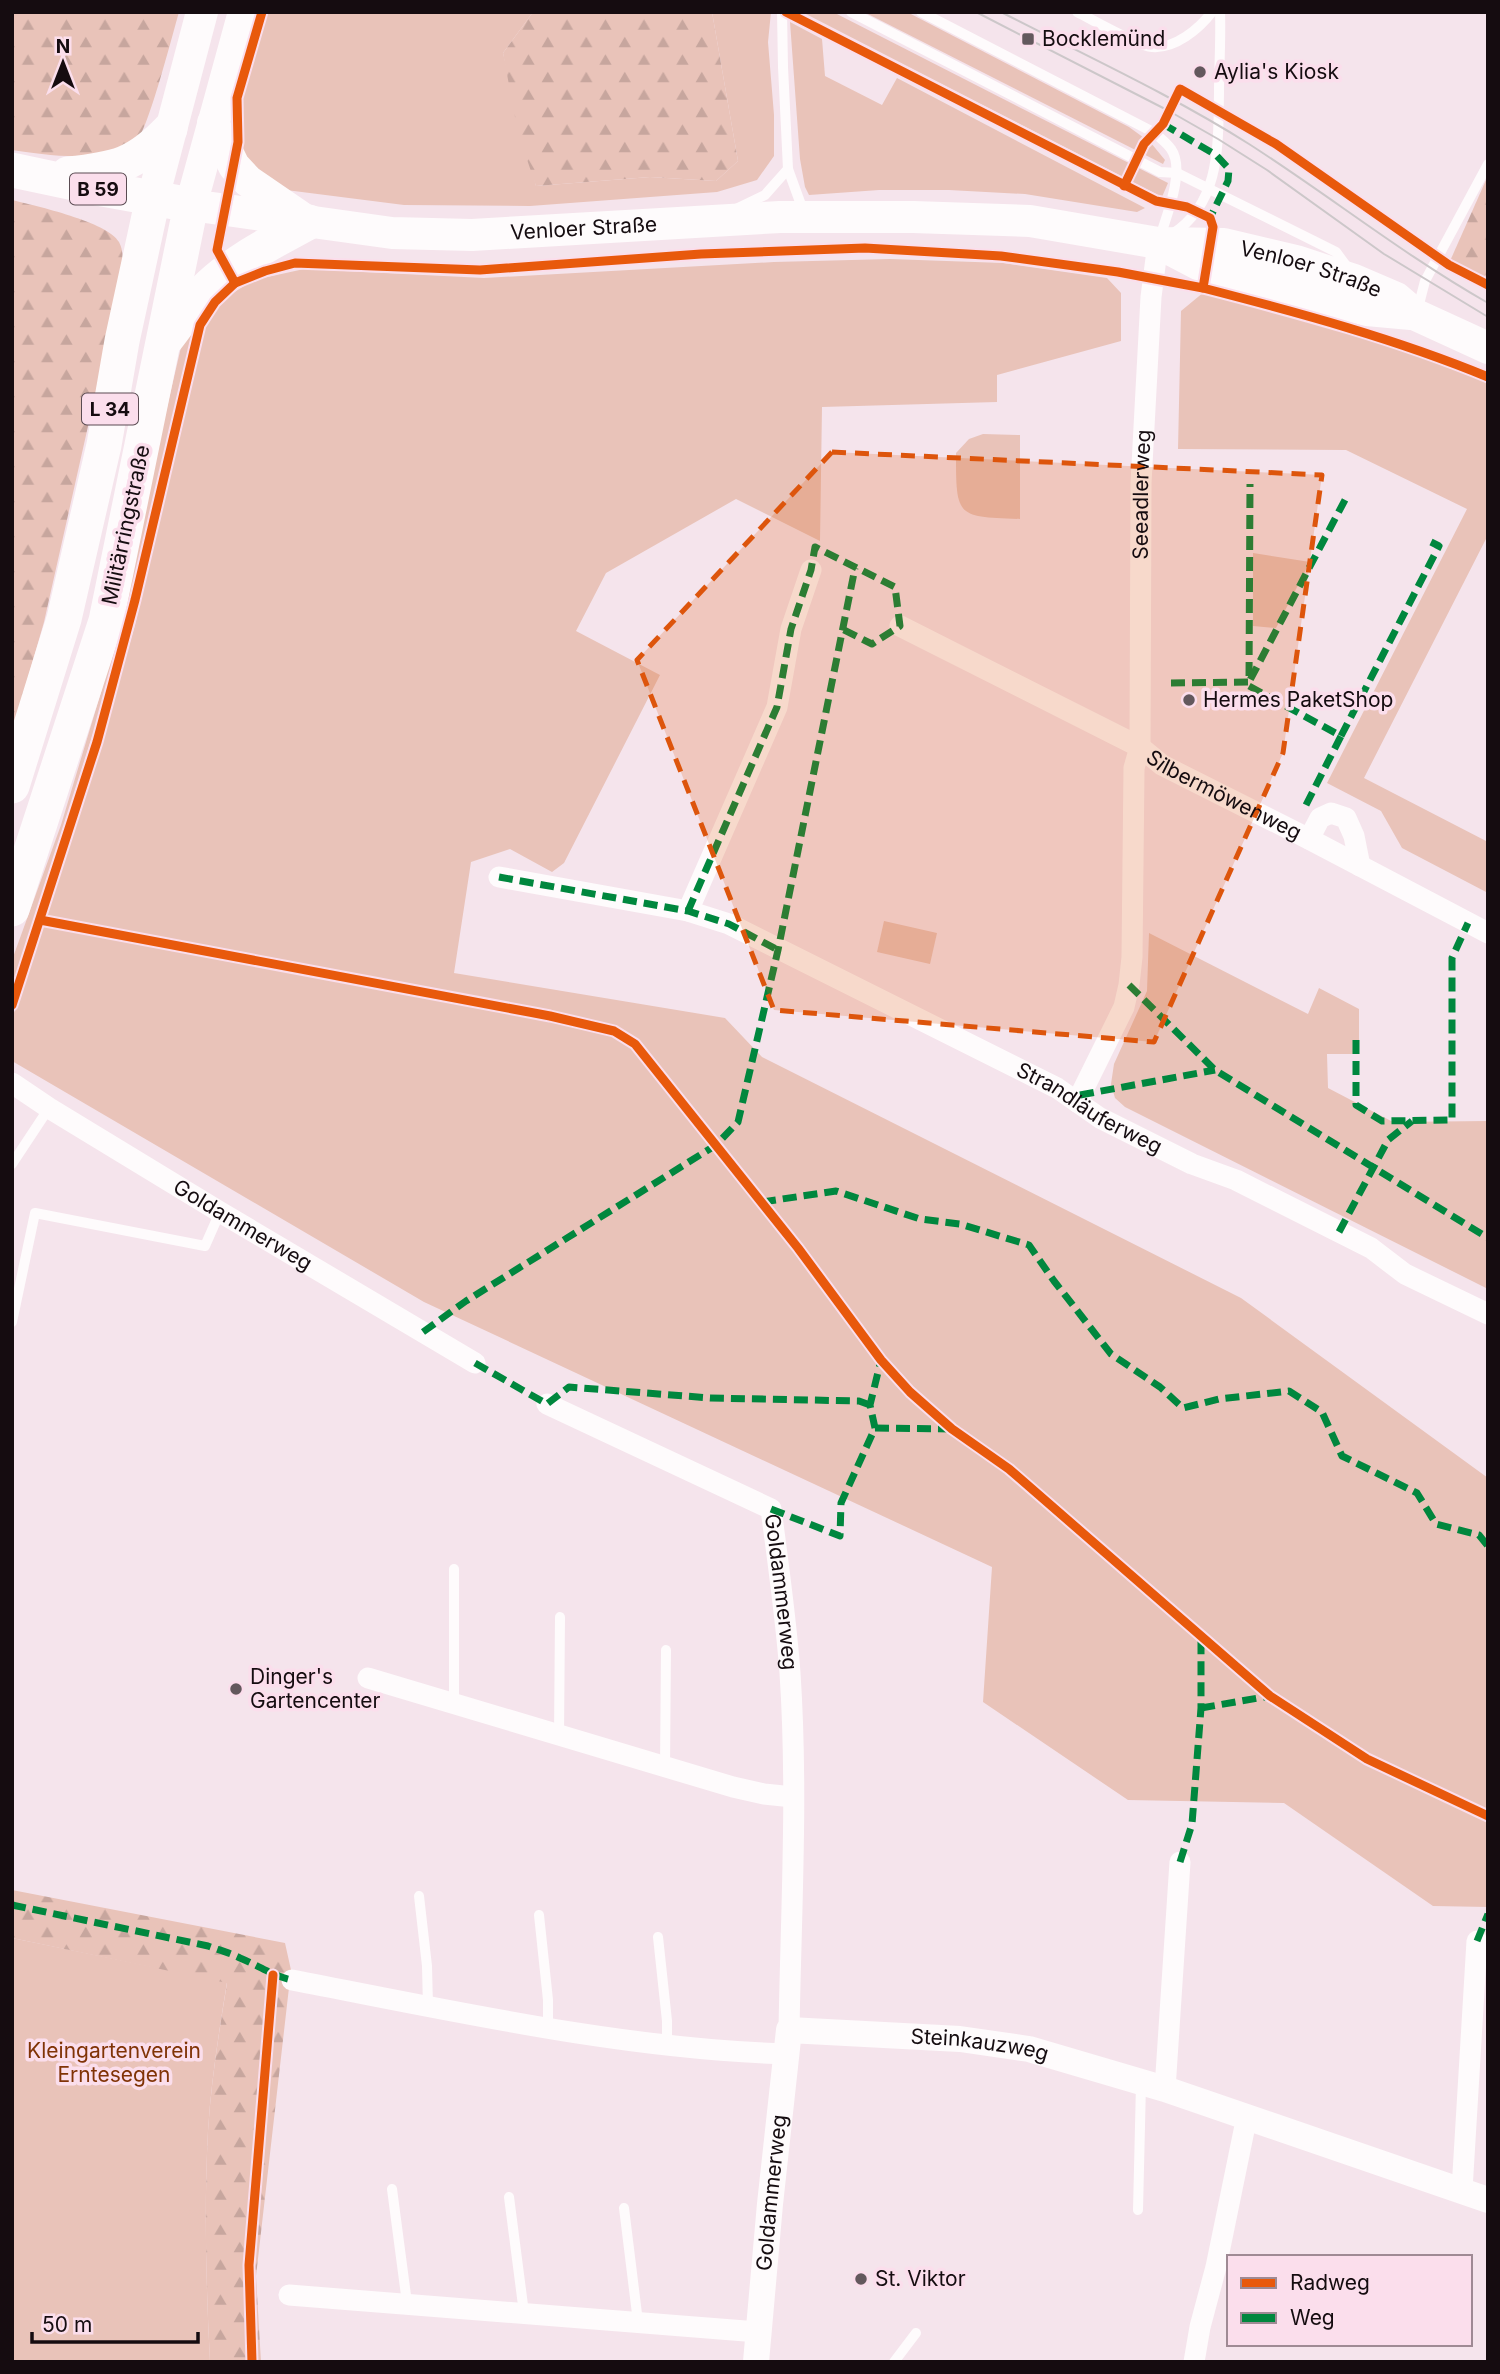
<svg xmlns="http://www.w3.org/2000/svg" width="1500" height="2374" font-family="Inter,sans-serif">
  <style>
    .green { fill: #e9c3b9 }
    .forest { fill: url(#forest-firs) }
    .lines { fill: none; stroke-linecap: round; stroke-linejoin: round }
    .service { stroke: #fefbfc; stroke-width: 10 }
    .minor { stroke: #fefbfc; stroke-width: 21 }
    .tertiary { stroke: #fefbfc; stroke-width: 26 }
    .secondary { stroke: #fefbfc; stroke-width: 32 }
    .primary { stroke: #fefbfc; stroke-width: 35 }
    .tram { stroke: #ccc7c9; stroke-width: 2 }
    .quiet { stroke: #00873e; stroke-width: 7; stroke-dasharray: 14 7; stroke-linecap: butt }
    .cycleway-casing { stroke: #fbdeec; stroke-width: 13 }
    .cycleway { stroke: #e8590c; stroke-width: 9 }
    .marked { fill: #dd550c; fill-opacity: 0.2; stroke: #dd550c; stroke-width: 5; stroke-dasharray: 14 9; stroke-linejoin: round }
    .poi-dot { fill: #63585d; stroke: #fbdeec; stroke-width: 2.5 }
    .labels { text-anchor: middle; stroke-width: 7; stroke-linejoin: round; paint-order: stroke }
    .shield { fill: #fbdeec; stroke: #5a4b52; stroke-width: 2 }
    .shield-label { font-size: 19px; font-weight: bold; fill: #150c10 }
    .poi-label { font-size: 21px; fill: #150c10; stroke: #fbdeec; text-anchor: start }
    .street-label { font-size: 21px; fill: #150c10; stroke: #fbdeec }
    .park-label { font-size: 21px; fill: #803306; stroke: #fbdeec }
  </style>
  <defs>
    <pattern id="forest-firs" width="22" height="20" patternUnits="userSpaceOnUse" patternTransform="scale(1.75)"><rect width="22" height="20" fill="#e9c3b9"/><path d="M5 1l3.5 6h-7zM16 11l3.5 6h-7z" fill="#c7a69e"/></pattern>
  </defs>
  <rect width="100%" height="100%" fill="#f5e4ec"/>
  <g class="green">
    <path d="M267,12h266l-30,41 33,133 114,-9 66,4 22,-20 -26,-149h59l-3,30 6,73v41l-17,24 -40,12 -187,14 -126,-1 -118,-15 -43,-31v-62z"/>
    <path d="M802,12h31l335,171 -6,14z"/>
    <path d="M864,12h43l222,115 22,16 14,17 -2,4z"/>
    <path d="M790,22l32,17 3,37 57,29 15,-27 248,130 -8,4 -112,-18 -76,-4h-70l-70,5 -4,-8 -5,-28z"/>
    <path d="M890,259l113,4 104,15 14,15v48l-124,34v27l-175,5 -2,134 -84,-42 -130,74 -30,58 84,44 -96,188 -12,9 -42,-23 -39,13 -17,111 271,45 37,39 479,241 247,180v429l-55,-1 -149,-103 -156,-3 -145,-98 9,-135 -568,-265 -412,-241v-42l79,-242 44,-152 67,-292 21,-34 31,-19 50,-11 180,9 290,-16z"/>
    <path d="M1204,292c95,26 193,51 284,91v152l-124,243 124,64v51l-86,-45 -21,-37 -54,-28 140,-274 -121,-59 -168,-1 3,-138z"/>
    <path d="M194,329l-55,233 -33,130 -94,300v-32l49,-135 41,-136 79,-342z"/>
    <path d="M983,434l37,1v84c-64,-2 -64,-2 -64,-66l13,-14z"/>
    <path d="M1253,553l57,9 -34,66 -23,-2z"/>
    <path d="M884,921l53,12 -7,31 -53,-12z"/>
    <path d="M1149,933l159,81 11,-26 40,21v45h-32l1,34 65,34 95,-1v168l-363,-182 -10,-9 -4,-14 3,-20 33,-73z"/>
    <path d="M12,1938l215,44c-8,50 -16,99 -19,149 -4,77 -2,154 2,231h-198z"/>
  </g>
  <g class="forest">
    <path d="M12,12h167c-6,21 -31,118 -42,128 -26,25 -92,15 -125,10z"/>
    <path d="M533,12h179l26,149 -22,20 -66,-4 -114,9 -18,-53 -15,-80z"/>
    <path d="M1486,180l2,1v99l-38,-19z"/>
    <path d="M12,200c24,6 96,22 107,42 5,9 4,22 3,33l-78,347 -32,111z"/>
    <path d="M12,1890l273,53 6,27 -35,306 5,86h-51c-4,-77 -6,-154 -2,-231 3,-49 11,-99 19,-148l-215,-45z"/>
  </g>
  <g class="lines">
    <g class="service">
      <path d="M782,12l1,55 5,102 16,44"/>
      <path d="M851,12l309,160 17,1 137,68 22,11 14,19"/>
      <path d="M921,12l234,121c5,5 12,10 16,16 15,21 -5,68 -12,91"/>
      <path d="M1077,12c16,8 61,34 75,35 23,2 47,-18 60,-35"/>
      <path d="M736,209l29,-14 23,-26"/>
      <path d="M1172,234c49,-31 46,-90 47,-141 0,-27 2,-54 1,-81"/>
      <path d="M1417,312l8,-31 63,-117"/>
      <path d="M12,1164l37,-56"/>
      <path d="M12,1322l23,-109 170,33 15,-34"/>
      <path d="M454,1569v134"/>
      <path d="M559,1735l1,-118"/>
      <path d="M665,1767l1,-117"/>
      <path d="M419,1896l8,70 1,40"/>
      <path d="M539,1915l9,85v27"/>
      <path d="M658,1937l9,84v25"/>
      <path d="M392,2189l15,114"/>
      <path d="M509,2197l15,116"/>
      <path d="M624,2208l14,114"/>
      <path d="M1138,2210l3,-126"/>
      <path d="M894,2362l22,-29"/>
    </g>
    <g class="minor">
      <path id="s1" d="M900,626l240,121 22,18 147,74 179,94"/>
      <path d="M1309,839l11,-21 11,-5 15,5 8,18 6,30"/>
      <path id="s2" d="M499,877l189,34 41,13 328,164 43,30 92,46 44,16 135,68 34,26 83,40"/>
      <path d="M688,911l89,-204 14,-78 20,-59"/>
      <path id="s3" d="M12,1083l37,25 171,104 255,151"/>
      <path id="s4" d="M1077,1102l47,-95 5,-22 3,-28 2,-189 6,-21 1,-264 10,-186 7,-54"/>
      <path id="s5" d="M547,1404l224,105c7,54 15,109 19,164 8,119 1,239 -1,357"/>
      <path d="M368,1678l365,109 31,7 29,3"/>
      <path d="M292,1980c162,31 330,69 495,74"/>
      <path d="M1165,2089l15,-227"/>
      <path d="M1462,2190l15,-249"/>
      <path d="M289,2295l469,37"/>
      <path d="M1194,2362l6,-35 16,-60 31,-151"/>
    </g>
    <path class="tertiary" id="s6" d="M756,2362l14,-158 19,-174 171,9 69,10 136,40 323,111"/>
    <g class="secondary">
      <path id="s7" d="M244,12l-53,193 201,28 80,2 308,-18h133l117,4 128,22 66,1 72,17 58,19 42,18 20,17 72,33"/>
      <path d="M213,123l21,43 14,15 54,37"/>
      <path d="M153,198l49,-186"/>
      <path d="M1162,245l44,23 161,42 44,4"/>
    </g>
    <g class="primary">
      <path d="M12,170l85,18 94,17 -85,416 -94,288"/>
      <path d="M68,174c48,-5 68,-9 102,-45"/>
      <path d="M167,338c12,-15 23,-33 37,-47 30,-30 68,-49 105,-69"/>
      <path d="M12,786l52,-167 40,-174 18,-104 31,-143"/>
    </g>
    <g class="tram">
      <path d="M976,12l193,99 49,28 49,31 117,84 104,63"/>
      <path d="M1001,12c83,43 169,82 248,132 81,52 156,112 239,159"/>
    </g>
    <g class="quiet">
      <path d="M1163,124l53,31 13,14 -1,12 -18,37"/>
      <path d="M1171,683l78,-1 1,-198"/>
      <path d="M1341,736l98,-190 -8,-4"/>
      <path d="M1306,805l35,-69 -92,-50v-4l97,-184"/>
      <path d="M499,877l189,34 41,13 49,26"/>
      <path d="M688,911l89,-204 14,-78 20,-59 4,-23 80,40 5,39 -28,18 -30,-15"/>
      <path d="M1129,985l86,85 273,168"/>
      <path d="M1356,1040v65l26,16 70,-1v-162l16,-35"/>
      <path d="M1080,1095l135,-25"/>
      <path d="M762,1202l74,-11 84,28 40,5 69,21 25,36 57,73 49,33 23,21 36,-9 70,-8 33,21 20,44 75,37 19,31 43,11 9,11"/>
      <path d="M1339,1232l49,-92 24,-19"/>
      <path d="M423,1332l43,-31 250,-156 22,-23 40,-172 77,-382"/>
      <path d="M475,1363l72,41 22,-17 141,11 149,3 11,4"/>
      <path d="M875,1428l77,1"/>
      <path d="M771,1509l69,27 1,-33 34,-75 -5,-23 11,-45"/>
      <path d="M1201,1708l69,-12"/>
      <path d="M1180,1862l12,-38 9,-116v-74"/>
      <path d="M12,1905l196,41c11,4 22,7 32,12 19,8 33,18 52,22"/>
      <path d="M1477,1941l11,-27"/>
    </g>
    <defs>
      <g id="cycleway">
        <path d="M786,12l370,189 31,6 23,11 3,9 -10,61c97,25 193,51 285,89"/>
        <path d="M1124,186l20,-42 19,-20 17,-35 96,55 173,121 39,20"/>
        <path d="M235,283l-18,-33 21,-108 -1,-44 25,-86"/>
        <path d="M40,920l510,96 64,15 21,13 163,204 83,112 29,32 42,37 57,40 261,227 97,63 121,57"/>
        <path d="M12,1005l85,-263 38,-142 65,-275 15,-23 20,-19 30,-12 30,-8 185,7 221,-16 164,-6 136,8 117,16 85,16"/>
        <path d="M252,2362l-3,-97 24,-290"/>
      </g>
    </defs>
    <use href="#cycleway" class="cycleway-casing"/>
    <use href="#cycleway" class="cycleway"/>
  </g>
  <path class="marked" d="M832,452l490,23 -39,278 -129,289 -380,-32 -137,-350z"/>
  <g class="poi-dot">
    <rect x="1021" y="32" width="14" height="14" rx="3.5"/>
    <circle cx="1200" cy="72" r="7"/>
    <circle cx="1189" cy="700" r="7"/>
    <circle cx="236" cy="1689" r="7"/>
    <circle cx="861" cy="2279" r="7"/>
  </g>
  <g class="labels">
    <g class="shield">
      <rect x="70" y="173.5" width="56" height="31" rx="5"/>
      <rect x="82" y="393.5" width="56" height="31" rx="5"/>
    </g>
    <g class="shield-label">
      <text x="98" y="196">B 59</text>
      <text x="110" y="416">L 34</text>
    </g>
    <g class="poi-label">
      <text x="1042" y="46">Bocklemünd</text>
      <text x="1214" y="79">Aylia's Kiosk</text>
      <text x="1203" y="707">Hermes PaketShop</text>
      <text x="250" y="1684">Dinger's<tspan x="250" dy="24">Gartencenter</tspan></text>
      <text x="875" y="2286">St. Viktor</text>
    </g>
    <g class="street-label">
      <text dy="7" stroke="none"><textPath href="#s7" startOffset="595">Venloer Straße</textPath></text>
      <text dy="7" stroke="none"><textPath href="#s7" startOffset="1328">Venloer Straße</textPath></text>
      <text dy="7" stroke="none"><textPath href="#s4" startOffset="620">Seeadlerweg</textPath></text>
      <text transform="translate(126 525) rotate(-78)" y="7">Militärringstraße</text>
      <text dy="7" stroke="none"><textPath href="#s1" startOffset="366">Silbermöwenweg</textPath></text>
      <text dy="7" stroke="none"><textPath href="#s2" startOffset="640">Strandläuferweg</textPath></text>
      <text dy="7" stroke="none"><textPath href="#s3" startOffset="271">Goldammerweg</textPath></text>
      <text dy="7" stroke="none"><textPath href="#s5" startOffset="331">Goldammerweg</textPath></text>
      <text dy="7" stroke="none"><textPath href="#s6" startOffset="525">Steinkauzweg</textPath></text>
      <text dy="7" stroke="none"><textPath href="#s6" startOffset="170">Goldammerweg</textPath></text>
    </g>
    <g class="park-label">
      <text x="114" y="2058">Kleingartenverein<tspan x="114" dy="24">Erntesegen</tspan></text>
    </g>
  </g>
  <rect width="1500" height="2374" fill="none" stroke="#150c10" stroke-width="28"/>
  <rect x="1227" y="2255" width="245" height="91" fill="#fbdeec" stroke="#9f8a94" stroke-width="2"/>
  <rect x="1241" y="2278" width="35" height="10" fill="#e8590c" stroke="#9f8a94" stroke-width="2"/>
  <text x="1290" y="2290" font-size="21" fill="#150c10">Radweg</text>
  <rect x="1241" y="2313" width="35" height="10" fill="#00873e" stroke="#9f8a94" stroke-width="2"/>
  <text x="1290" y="2325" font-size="21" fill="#150c10">Weg</text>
  <g transform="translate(63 63)" stroke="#fbdeec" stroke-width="5" paint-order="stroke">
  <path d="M0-5L12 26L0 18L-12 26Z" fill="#150c10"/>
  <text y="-10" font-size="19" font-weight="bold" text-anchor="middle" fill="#150c10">N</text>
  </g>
  <path d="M32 2332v10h166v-10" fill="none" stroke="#150c10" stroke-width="3.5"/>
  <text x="42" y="2332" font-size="21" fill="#150c10" stroke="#fbdeec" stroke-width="5" paint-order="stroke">50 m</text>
</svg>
